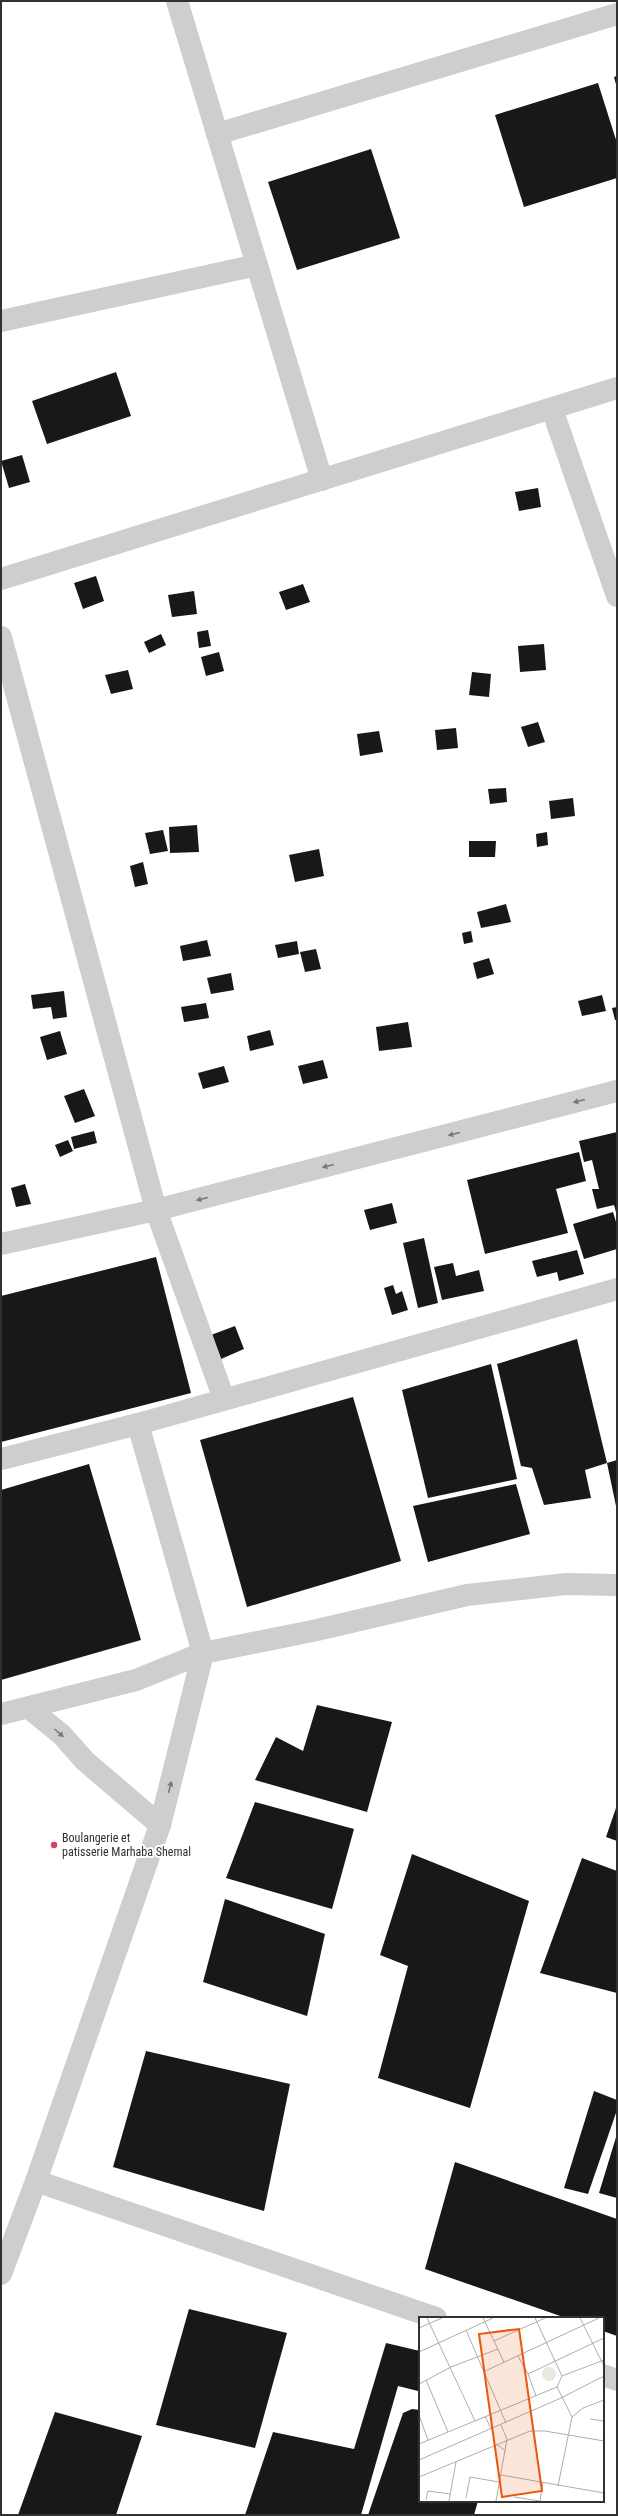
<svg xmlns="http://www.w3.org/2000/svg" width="618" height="2516" font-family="'Roboto Condensed',sans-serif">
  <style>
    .building { fill: #181818 }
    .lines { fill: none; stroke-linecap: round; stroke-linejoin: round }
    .minor { stroke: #cecece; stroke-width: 22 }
    .tertiary { stroke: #cecece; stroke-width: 22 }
    .oneway { fill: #787878 }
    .poi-dot { fill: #db405e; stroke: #fff; stroke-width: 1.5 }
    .labels { text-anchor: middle; stroke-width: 4; stroke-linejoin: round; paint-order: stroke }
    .poi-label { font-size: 12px; fill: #313131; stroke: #fff; text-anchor: start }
    .inset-road { fill: none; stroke: #adadad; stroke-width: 1 }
    .view { fill: #e8590c; fill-opacity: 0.15; stroke: #e8590c; stroke-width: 2 }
    .inset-edge { fill: none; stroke: #313131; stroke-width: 2 }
  </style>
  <rect width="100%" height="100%" fill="#fff"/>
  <g class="building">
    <path d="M617,76v12l-3,-11z"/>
    <path d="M598,83l19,60v35l-93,29 -29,-92z"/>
    <path d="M371,149l29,89 -103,32 -29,-88z"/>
    <path d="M116,372l15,44 -84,28 -15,-43z"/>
    <path d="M22,455l8,27 -21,6 -8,-27z"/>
    <path d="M538,488l3,19 -22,4 -4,-19z"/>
    <path d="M96,576l8,25 -21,8 -9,-26z"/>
    <path d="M303,584l7,18 -24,8 -7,-18z"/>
    <path d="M194,591l3,23 -25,3 -4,-22z"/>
    <path d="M208,630l3,16 -12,2 -2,-16z"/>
    <path d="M161,634l5,11 -17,8 -5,-11z"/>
    <path d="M544,644l2,26 -26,2 -2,-26z"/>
    <path d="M219,652l5,19 -18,5 -5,-19z"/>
    <path d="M128,670l5,19 -22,5 -6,-19z"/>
    <path d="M472,672l19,2 -2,23 -20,-2z"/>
    <path d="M538,722l7,20 -17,5 -7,-20z"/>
    <path d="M456,728l2,20 -21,2 -2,-20z"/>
    <path d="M379,731l4,21 -23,4 -3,-22z"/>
    <path d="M506,788l1,14 -17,2 -2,-15z"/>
    <path d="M573,798l2,18 -24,3 -2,-18z"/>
    <path d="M197,825l2,27 -29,1 -1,-26z"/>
    <path d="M163,830l5,21 -18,3 -5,-21z"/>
    <path d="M547,832l1,13 -11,2 -1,-13z"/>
    <path d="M469,841h27l-1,16h-26z"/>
    <path d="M319,849l5,27 -29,6 -6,-27z"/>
    <path d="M143,862l5,22 -13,3 -5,-21z"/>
    <path d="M506,904l5,18 -30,6 -4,-16z"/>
    <path d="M471,931l2,11 -9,2 -2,-11z"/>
    <path d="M207,940l4,16 -28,5 -3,-15z"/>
    <path d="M297,941l2,13 -21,4 -3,-13z"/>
    <path d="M316,949l5,20 -16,3 -5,-20z"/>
    <path d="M489,958l5,16 -17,5 -4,-16z"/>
    <path d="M231,973l3,17 -23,4 -4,-16z"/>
    <path d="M64,991l3,26 -14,2 -2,-12 -18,2 -2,-14z"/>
    <path d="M602,995l4,16 -24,5 -4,-15z"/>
    <path d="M206,1003l3,15 -25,4 -3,-15z"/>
    <path d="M617,1007v13h-2l-3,-12z"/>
    <path d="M408,1022l4,25 -33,4 -3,-24z"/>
    <path d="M270,1030l4,15 -24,6 -3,-15z"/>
    <path d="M60,1031l7,23 -20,6 -7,-23z"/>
    <path d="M323,1060l5,18 -25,6 -5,-18z"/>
    <path d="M224,1066l5,16 -26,7 -5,-16z"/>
    <path d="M84,1089l11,27 -20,7 -11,-27z"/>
    <path d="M94,1131l3,12 -23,6 -3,-12z"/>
    <path d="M617,1132v84l-3,-11 -17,4 -5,-20h7l-7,-29 -8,2 -5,-21z"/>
    <path d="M68,1140l5,11 -13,6 -5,-12z"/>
    <path d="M579,1152l7,29 -30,8 12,44 -83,21 -18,-74z"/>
    <path d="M25,1184l6,20 -15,3 -5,-19z"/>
    <path d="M392,1203l5,20 -27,7 -6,-20z"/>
    <path d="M613,1212l4,13v24l-33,10 -11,-35z"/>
    <path d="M424,1238l14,65 -20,5 -15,-65z"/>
    <path d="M577,1250l7,24 -25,7 -2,-9 -20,5 -5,-16z"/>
    <path d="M156,1257l35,136 -190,49v-146z"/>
    <path d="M453,1263l3,13 23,-6 5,21 -42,9 -8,-33z"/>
    <path d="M393,1285l3,9 6,-3 6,19 -16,5 -8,-27z"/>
    <path d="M235,1326l9,23 -23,10 -10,-24z"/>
    <path d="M577,1339l30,124 -22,7 6,28 -47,7 -12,-37 -11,-2 -24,-102z"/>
    <path d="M491,1364l26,115 -89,19 -26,-108z"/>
    <path d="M353,1397l48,164 -154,46 -47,-167z"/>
    <path d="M617,1460v46h-1l-9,-43z"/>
    <path d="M89,1464l52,176 -140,40v-190z"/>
    <path d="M516,1484l14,50 -102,28 -15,-56z"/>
    <path d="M317,1705l75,17 -25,90 -112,-32 21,-43 27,14z"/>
    <path d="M255,1802l99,27 -22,80 -106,-31z"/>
    <path d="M617,1805v36l-11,-4z"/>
    <path d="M412,1854l117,47 -59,207 -92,-30 30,-112 -28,-11z"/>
    <path d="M582,1858l35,13v122l-77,-20z"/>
    <path d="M225,1899l100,35 -18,82 -104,-34z"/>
    <path d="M146,2051l144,33 -26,127 -151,-44z"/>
    <path d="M594,2091l23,9v10l-29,84 -24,-6z"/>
    <path d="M617,2134v64l-18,-5z"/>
    <path d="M455,2162l162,57v117l-14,-5v-13h-37l-141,-49z"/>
    <path d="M189,2309l98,24 -32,115 -99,-23z"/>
    <path d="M386,2343l34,8v33l-2,7 -20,-5 -37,129h-116l28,-83 81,17z"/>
    <path d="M412,2409l8,1v91h58l-4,14h-106l35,-102z"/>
    <path d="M55,2412l87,24 -26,79h-98z"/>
  </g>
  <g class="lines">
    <g class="minor">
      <path d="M177,1l145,479"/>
      <path d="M217,134l400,-120"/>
      <path d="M1,321l256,-56"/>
      <path d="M552,409l65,187"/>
      <path d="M1,579l616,-191"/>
      <path d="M1,637l155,573 68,189"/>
      <path d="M1,1244l155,-34 461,-119"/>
      <path d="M1,1459l137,-35 479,-135"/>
      <path d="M29,1708l33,27 23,26 75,64"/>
      <path d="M36,2181l400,137"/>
      <path d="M1,2274l35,-93 124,-356 43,-172 -65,-229"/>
      <path d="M603,2375l14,5"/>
    </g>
    <path class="tertiary" d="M1,1714l135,-34 67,-27 114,-23 150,-35 99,-11 51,1"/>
  </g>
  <defs><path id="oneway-solid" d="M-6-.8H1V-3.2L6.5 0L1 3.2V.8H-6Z"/></defs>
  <g class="oneway">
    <use href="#oneway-solid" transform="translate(579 1101) rotate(165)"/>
    <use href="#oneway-solid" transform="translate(454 1134) rotate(166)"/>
    <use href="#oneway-solid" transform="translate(328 1166) rotate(166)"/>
    <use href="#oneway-solid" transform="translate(202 1199) rotate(166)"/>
    <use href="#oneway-solid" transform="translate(59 1733) rotate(42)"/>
    <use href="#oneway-solid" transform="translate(170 1787) rotate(-76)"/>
  </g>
  <circle class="poi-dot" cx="54" cy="1845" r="4"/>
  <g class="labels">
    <g class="poi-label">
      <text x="62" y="1842">Boulangerie et<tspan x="62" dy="14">patisserie Marhaba Shemal</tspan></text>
    </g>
  </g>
  <g transform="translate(419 2317)">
    <rect width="185" height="185" fill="#fff"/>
    <path d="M123 57a7 7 0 1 1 14 0a7 7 0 1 1-14 0Z" fill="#e5eadd"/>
    <path class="inset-road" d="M8,1l48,103M64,1l21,44M116,1l27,58M161,1l24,48M0,11l23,-10M47,13l40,93M75,24l51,-23M0,35l74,-34M99,39l10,18M64,55l116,-54M7,63l22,52M0,67l32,-17 47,-18M138,70l15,30M117,79l-8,-22 76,-36M0,98l9,25M66,99l6,13M171,102l14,2M0,127l138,-57 5,-11 42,-16M77,127l10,7M0,143l142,-62 43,-22M82,158l103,18M0,160l111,-46h15l59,10M139,169l14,-69 11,-9 21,-8M95,180l26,4M47,181l4,-21 29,5M7,183l2,-9 22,3M30,184l7,-39M77,184l11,-62 -6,-14M121,184l3,-18"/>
    <path class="view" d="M100,12l23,162 -40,6 -23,-163z"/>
    <rect width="185" height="185" class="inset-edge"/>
  </g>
  <rect width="618" height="2516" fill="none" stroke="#313131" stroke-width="4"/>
</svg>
